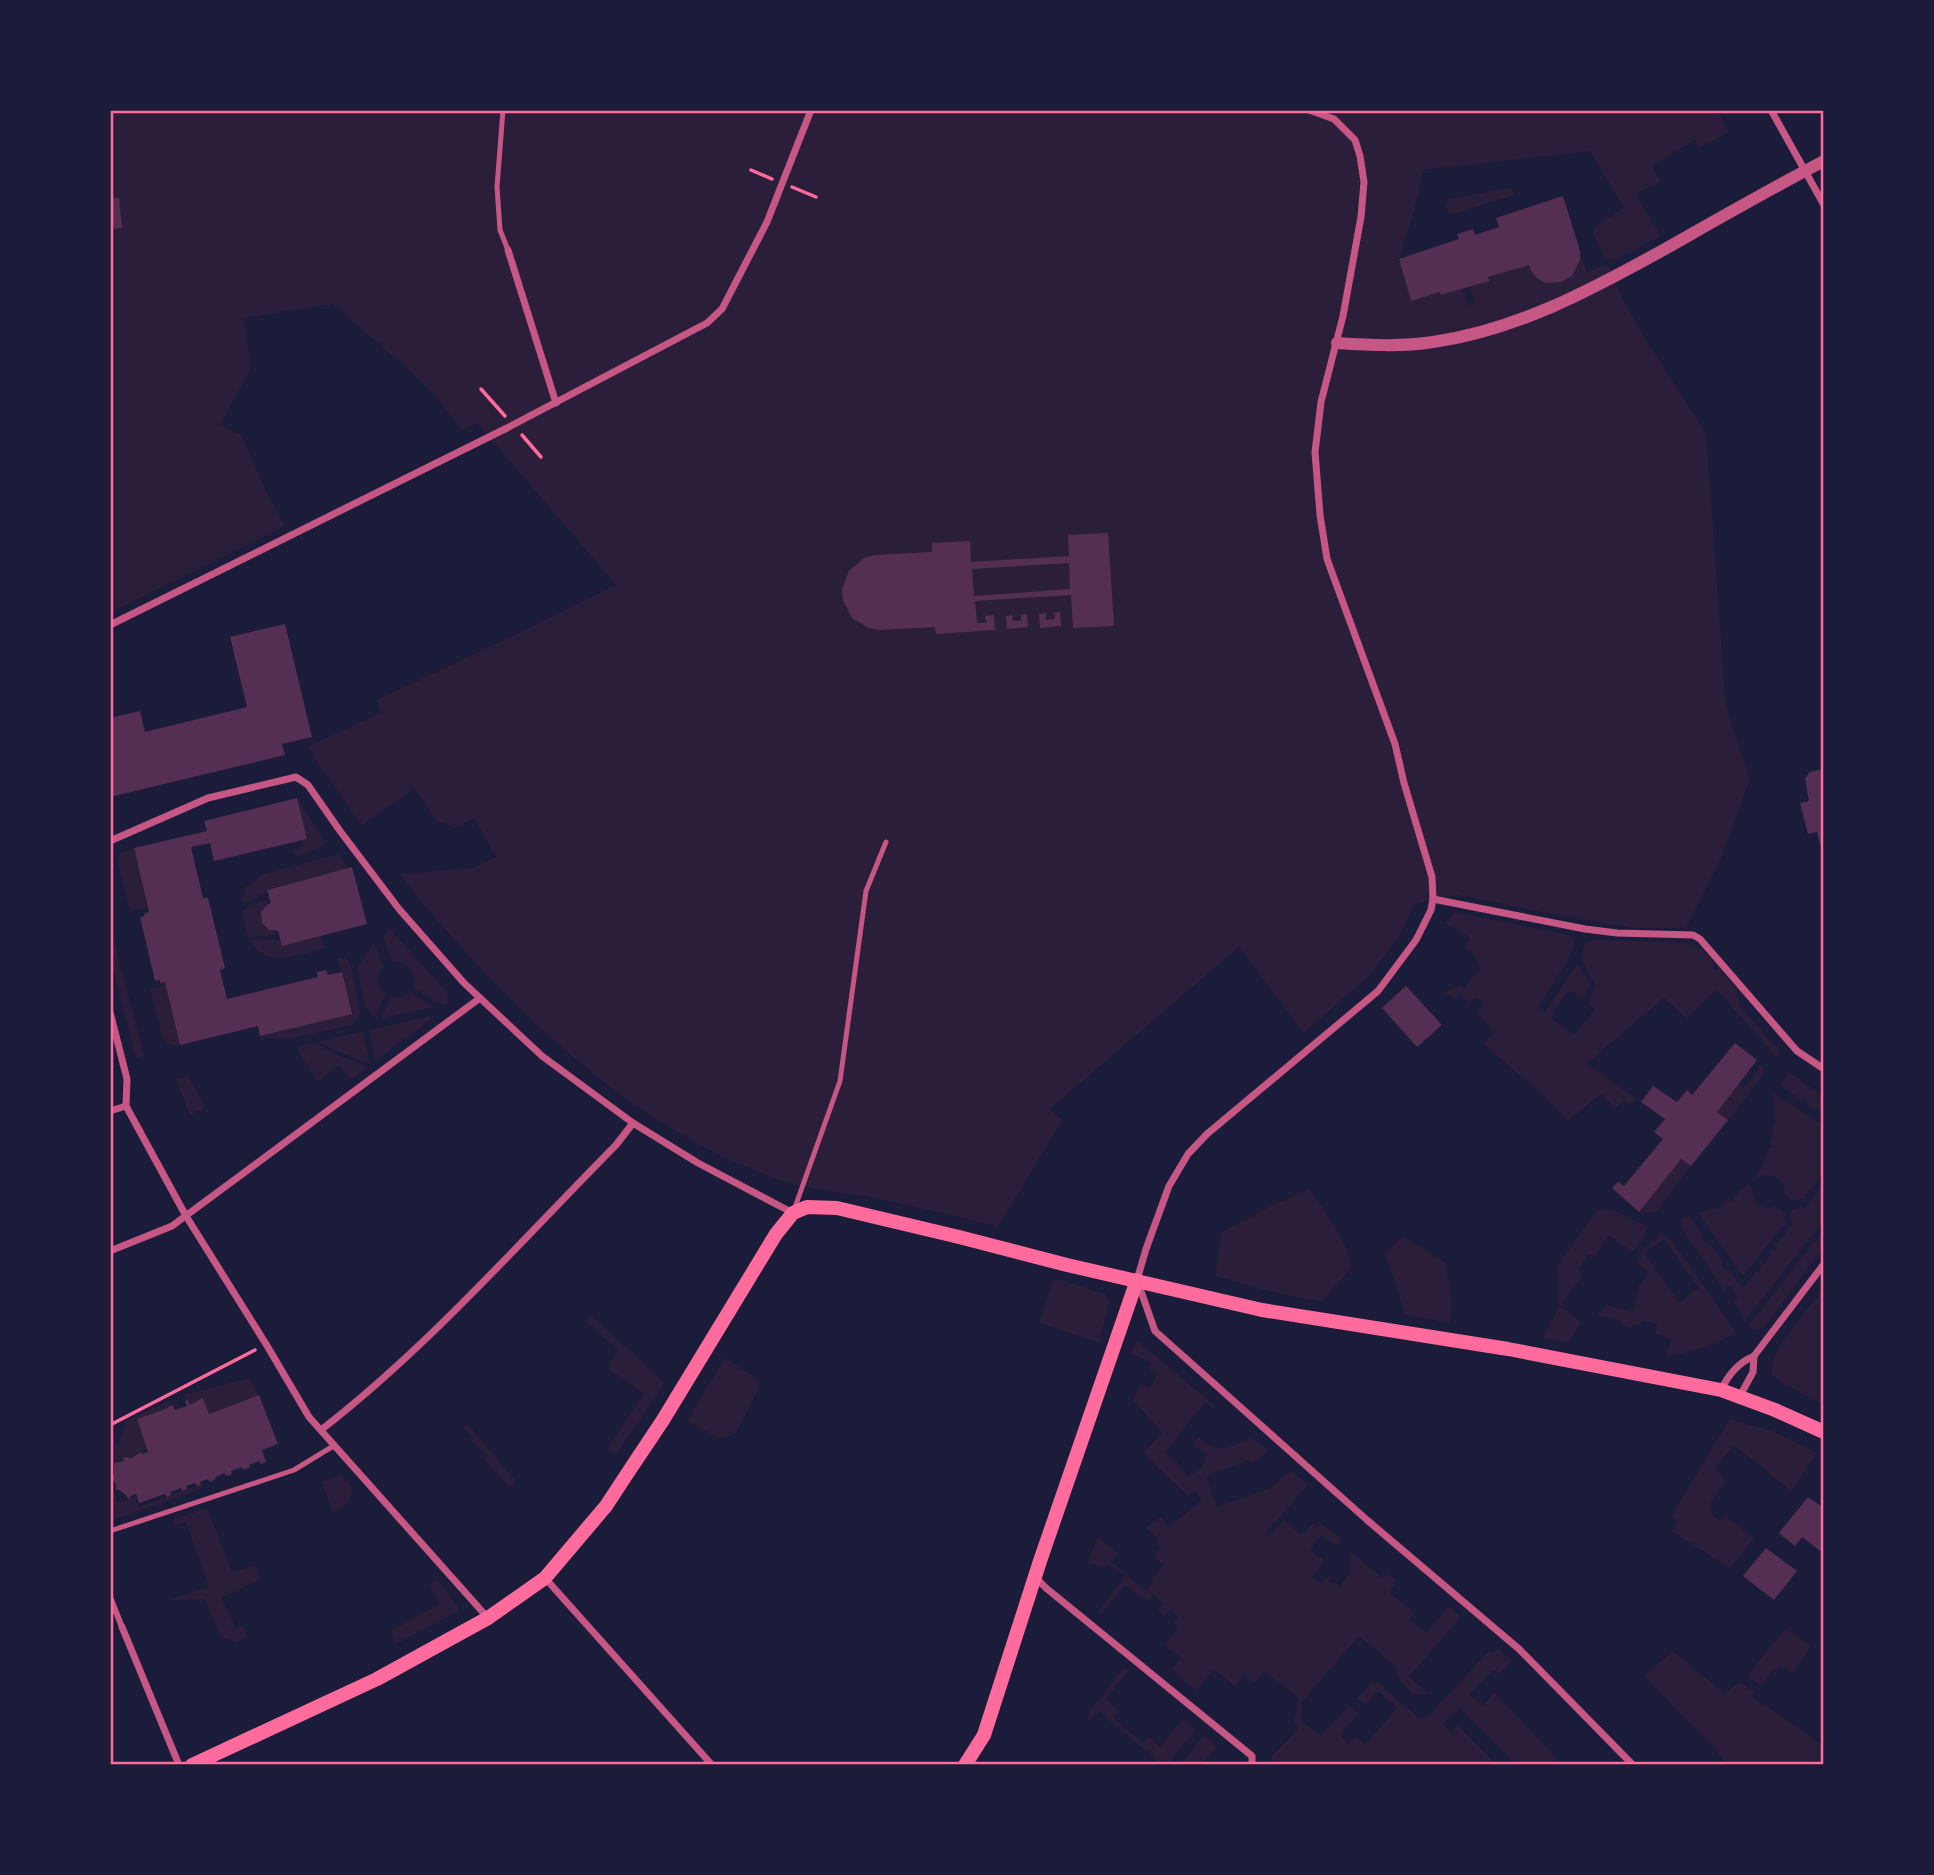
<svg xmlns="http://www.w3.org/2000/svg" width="1934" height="1875" font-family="'DM Sans',sans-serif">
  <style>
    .green { fill: #2a1e3b; fill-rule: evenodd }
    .building { fill: #542f53; fill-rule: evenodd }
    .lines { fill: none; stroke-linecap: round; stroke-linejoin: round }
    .path { stroke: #ff6b9d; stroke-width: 3.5 }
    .service { stroke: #c65784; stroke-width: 5 }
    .pedestrian { stroke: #c65784; stroke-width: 6 }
    .minor { stroke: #c65784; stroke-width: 7 }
    .tertiary { stroke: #c65784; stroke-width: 12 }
    .secondary { stroke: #ff6b9d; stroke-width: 14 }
    .neatline { fill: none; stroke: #ff6b9d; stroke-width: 2.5 }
  </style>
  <rect width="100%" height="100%" fill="#1b1b3a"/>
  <g class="green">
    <path d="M110,110h1607l12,22 -29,16 -5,-8 -43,26 9,16 -6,3 -1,-1 -18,11 25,41 -47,24 -9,-3 -13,-25 3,-6 29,-18 -34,-57 -167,19 -8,38 -16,51 12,42 29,-9 1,3 21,-6 6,16 7,-2 -5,-16 19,-6 -1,-4 92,-26 7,21 21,-8 12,30 25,45 61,94 19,263 3,17 22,66 -28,77 -36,72h-55l-101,-18 -72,-15 -25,4 -19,6 -16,33 -28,37 -66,58 -65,-86 -189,162 12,11 -64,107c-45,-12 -89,-22 -135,-31 -22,-4 -46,-5 -68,-11 -161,-50 -293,-183 -396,-311l74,-6 23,-11 -22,-39 -18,10 -19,-7 -23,-33 -52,38 -55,-79 73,-34 -3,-13 138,-65 101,-50 -139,-162 -15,7c-35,-49 -84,-86 -129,-126l-89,14 7,50 -31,57 21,10 26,58 18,33 -175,87z"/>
    <path d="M1511,188l4,5 -3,3 -55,17h-8c-4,-5 -4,-11 1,-15z"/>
    <path d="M297,798l28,43 -2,5 -16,6v2l-10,2 -4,-3 1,-5 8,-2z"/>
    <path d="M134,848l14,60 -18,4 -13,-53 4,-6z"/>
    <path d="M338,854l11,14 -82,21 -3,5 -21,10 2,-16 18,-14z"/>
    <path d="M265,899l2,6 -6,7c-1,11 3,17 13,19l1,4 -27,2 -5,-18v-9z"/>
    <path d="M1454,912l115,23 4,3 2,5 -8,18 -29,47 7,4 32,-48 14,21 -10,13 -10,-7 -5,2 -15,25 24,17 20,-26 -7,-6 4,-6 -1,-2 4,-10c-7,-18 -18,-21 -10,-41l10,-5 91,4 17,7 12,14 -3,3 3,3 4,-2 18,21 2,16 42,48 -5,4 -60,-68 -29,30 -23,-21 -78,66 50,34 -5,8 -7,-6 -9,8 -14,-14 -33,27 -20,-21 -65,-57 11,-10 -17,-21 7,-8 -8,-7 -7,6 -9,-9 -5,5 -11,-7 16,-6 5,2 5,-9 11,-10 -9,-16 -8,-4 6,-11 -25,-15z"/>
    <path d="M110,925l34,131 -8,2 -26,-100z"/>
    <path d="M389,928l58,64 1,12 -6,1 -29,-17c4,-15 -4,-26 -20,-26l-10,-25z"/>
    <path d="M321,936l4,12c-28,7 -57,22 -75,-8l30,-1 2,7z"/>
    <path d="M374,943l10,23c-8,10 -8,20 2,29l-12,23 -9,-12 -8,-39z"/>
    <path d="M338,958h8l5,7 9,48 -8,12 -61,14 -30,-1 -1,-2 91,-22z"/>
    <path d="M166,985l14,60c-8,1 -11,0 -17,-5l-13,-51z"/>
    <path d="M410,992l24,15 -52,12v-4l9,-18c7,2 13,0 19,-5z"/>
    <path d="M430,1016v4l-55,41 -6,-31z"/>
    <path d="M363,1031l7,34 -53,-23z"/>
    <path d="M313,1042l18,10 37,15 -17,12 -12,-14 -18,15h-5l-20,-33z"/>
    <path d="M1762,1064l3,9 -37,47 -11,-8 21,-28 6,4z"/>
    <path d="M1790,1073l34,24v19l-2,-1 1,-4 -6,-3 -2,3 -7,-6 1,-3 -6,-4 -2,2 -21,-15z"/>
    <path d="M188,1076l17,30 -5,6 -2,-2 -8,6 -14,-37z"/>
    <path d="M1773,1093l51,33v46l-21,27 -11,2 -8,-7v-8l-8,-9 -10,-2 -9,4 -3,-2 9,-12 5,-16 4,-2 -2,-4 5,-22z"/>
    <path d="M1681,1159l10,7 -36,47 -16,-1z"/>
    <path d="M1824,1183v37l-80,102 -4,-11 -6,-9 4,-4 -8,-12 -6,4 -42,-61v-9l6,-5 15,20 -2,2 5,7 3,-1 14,19 -2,2 5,7 3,-1 14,19 13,-18 2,1 4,-4 -2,-2 3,-3 2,1 7,-14 2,1 4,-4 -2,-2 16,-21 -2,-10 3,-5 8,-2 4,1z"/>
    <path d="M1747,1184l5,4c0,14 9,23 23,18l8,6 2,11 -42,53 -45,-63 15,-5 2,1 5,-1 2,-4 5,-4 5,1 2,-5z"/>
    <path d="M1310,1189c13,21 41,55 41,80l-30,33 -53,-11 -53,-15 6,-43 44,-24z"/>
    <path d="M1606,1207l42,20c-4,10 -8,18 -16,25l-23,-17 -15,22 -5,-3 -11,16 5,4 -23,32 21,16 -11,18 -5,2 -23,-4 17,-31 -2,-41 39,-54z"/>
    <path d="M1824,1230v17l-59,79c-6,4 -12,5 -18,1z"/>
    <path d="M1662,1233l10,8 65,92 -33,15 -38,9 6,-18 -17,-5 2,-10 -15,-4 -3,5 -5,-1 -2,4 -10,-2 1,-5 -26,-6 9,-10 27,7 6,-26 10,-13 -13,-10 6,-12zM1664,1239l35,49 -20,14 -35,-49z"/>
    <path d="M1403,1236l43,27 6,41 -2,19 -45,-8 -12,-40 -10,-21z"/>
    <path d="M1054,1278l51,16 4,6 -10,43 -60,-20z"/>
    <path d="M1824,1289v116l-43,-23 -10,-8c0,-26 36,-64 53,-85z"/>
    <path d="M591,1315l74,68 -49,72 -9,-6 37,-56 -37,-25 11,-18 -33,-29z"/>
    <path d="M1139,1342l77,65 -2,2 -9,-7 -40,50 12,10 10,14 14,-7 6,-15 -15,-9 7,-9c12,18 37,13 51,0l18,15 -16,13 -3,-4 -43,16 11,31 51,-18 23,-18 17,14 -42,48 3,3 15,-16 18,15 11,-12 5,4 3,-4 21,17 -6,6 -15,-11 -11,15 15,11 -13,16 9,7 8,-9 3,2 -3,4 10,6 12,-15 -1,-21 33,27 5,-5 9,8 -8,11 25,21 -5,6 17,14 23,-27 12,11 -52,60 20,17h-16l-13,-12 -4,-15 -37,-31 -56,65 -3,19 21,15 28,-29 9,7 -18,23 9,8 6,-8 10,9 32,-37 -19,-17 -13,15 -9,-8 16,-15h6l41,35h7l64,-68 3,3 5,-5 14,13 -13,13 -6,-4 -24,24 13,12 13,-14 65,70 -2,3h-41l-58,-58 -16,17 8,8 7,-6 39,39h-225v-9l26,-27 -4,-7 4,-24 -33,-27 -11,12 -10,-8 -9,11 -21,-17 -18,22 -25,-22 10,-11 -16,-13 13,-17 -5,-5 5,-7 -7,-6 -6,6 -7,-6 5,-6 -10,-9 -6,7 -22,-17 -24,29 -3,-3 27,-35 -15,-11 -8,3 -14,-6 10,-25 20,16 -7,9 35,28 7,-8 -2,-2 12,-15 -9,-8 7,-9 -5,-5 3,-4 -14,-11 16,-11 8,10 33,-27 -7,-9 -7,5 -45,-43 19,-20 -29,-33 8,-17 9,5 7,-14 -9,-6 3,-6 -20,-8 3,-9z"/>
    <path d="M725,1358l33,22 1,8 -23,45 -10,4 -7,1 -32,-17z"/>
    <path d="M249,1378l10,17 -50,19 -6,-16 -14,7 -1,-4h-3l-1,-6z"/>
    <path d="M169,1401l4,4 -5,2v1l-31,11 10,31 -31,12 -6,7v-26l9,1 7,-24z"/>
    <path d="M1730,1419l42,12 45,22 -26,38 -57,-46 -20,24 10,8 1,6 -15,20 2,12 9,6 5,-5 28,22 -24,30 -59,-37 7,-10 -7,-5z"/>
    <path d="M467,1423l49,58 -6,6 -27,-29 2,-3 -14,-15 2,-2 -10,-11z"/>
    <path d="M340,1475c21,16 12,28 -7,38l-11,-31z"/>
    <path d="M110,1481l7,21 18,-5 4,10 64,-23 1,4 -94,33z"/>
    <path d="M207,1508l25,63 23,-5 7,12 -41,20 15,30 6,-3 6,12 -11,5 -16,-5 -16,-38 -36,1 40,-13 -23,-65 -12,3 -2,-5z"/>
    <path d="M437,1579l23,31 -64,34 -6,-13 50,-27 -10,-17 2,-5z"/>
    <path d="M1784,1630h5l22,16 -18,28 -13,-9 -3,5 -3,-2 -12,18 -13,-8 -1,-3z"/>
    <path d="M1673,1651l52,43 13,-11h3l13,9 -2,4 72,50v19h-102l1,-7 -79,-82z"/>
    <path d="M1124,1667l5,4 -23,28 13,12 -6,7 30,25 6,-6 11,10 24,-29 12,11 -29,36h-12l3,-4 -60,-50 -9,11 -2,-7z"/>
    <path d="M1204,1735l13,11 -15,19 -6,-2 -2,2h-14z"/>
  </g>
  <g class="building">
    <path d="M1563,196l17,55v9l-8,16 -11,6 -15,1 -9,-5 -6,-7 -2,-6 -41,12 1,4 -48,14 -1,-3 -29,9 -12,-42 60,-20 -2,-5 16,-5 2,6 24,-8 -3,-9z"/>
    <path d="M119,198l3,30 -12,1v-30z"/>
    <path d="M1108,533l6,93 -41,2 -2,-33 -96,6 2,22h9l-1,-7 9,-1 1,15 -59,4 -1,-7 -56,3 -10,-2 -17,-10 -9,-18 -1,-10 7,-19 15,-13 10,-3 58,-3v-9l38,-2 1,21 98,-6 -1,-21zM1069,563l1,26 -96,7 -2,-27z"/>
    <path d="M1060,612l1,14 -21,2 -1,-14 7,-1v7l9,-1 -1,-6z"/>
    <path d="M1027,614l1,13 -21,2 -1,-13 6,-1 1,6h8v-6z"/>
    <path d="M285,624l27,113 -30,7 3,11 -175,42v-79l30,-7 5,21 102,-25 -17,-70z"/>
    <path d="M1824,769v87h-1l-6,-24 -9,2 -8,-31 9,-2 -4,-23 5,-6z"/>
    <path d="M297,798l10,41 -93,22 -4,-18 -19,4 12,51h5l17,70 -5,2 7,29 91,-22 -1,-5 9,-2 2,5 14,-3 10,42 -92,22 -2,-10 -78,19 -15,-63 -4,2 -1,-4 -5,1 -15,-64 5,-1 -1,-3 5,-1 -15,-64 73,-17 -3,-10z"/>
    <path d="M352,867l15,57 -85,22 -4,-15 -9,-1 -7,-7 -1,-11 6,-7 4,-2 -4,-13z"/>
    <path d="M1406,986l36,39 -25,22 -35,-39z"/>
    <path d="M1735,1043l22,17 -40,52 11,8 -37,46 -10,-7 -42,53 -27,-24 6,-6 6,4 39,-47 -9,-7 11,-13 -24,-17 12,-16 24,16 10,-12 5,5z"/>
    <path d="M259,1395l19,49 -16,6 4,12 -6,2v-3l-11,4 1,2 -7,3 -1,-3 -11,4 1,3 -6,2 -1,-3 -10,4 1,2 -7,3 -1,-3 -8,3 1,3 -4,1 -2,-3 -9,3 1,3 -5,2 -1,-3 -11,4 1,3 -4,2 -2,-3 -26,9 -3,-9 -6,2v3l-3,-1v-2l-9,-7 -1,1 -2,-2 2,-1 -6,-11 3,-1v-12l10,-2 -1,-3 6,-1 1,2 11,-7 1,2 6,-2 -11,-33 31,-11v-1l5,-2 2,5 12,-4 -2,-5 3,-1 1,5 14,-7 6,16z"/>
    <path d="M1808,1497l14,10 2,-2v49l-22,-17 -7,9 -16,-13z"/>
    <path d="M1766,1548l31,23 -23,29 -31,-24z"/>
  </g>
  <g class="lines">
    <g class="path">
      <path d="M751,170l21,9"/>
      <path d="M792,187l24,10"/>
      <path d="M481,389l24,27"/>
      <path d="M522,435l19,22"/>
      <path d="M110,1425l145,-75"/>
    </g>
    <g class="service">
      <path d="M503,110l-6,77 3,43 8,20"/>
      <path d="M794,1210l46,-129 26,-190 20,-49"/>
      <path d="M110,1531l184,-61 41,-25"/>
    </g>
    <path class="pedestrian" d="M110,1597l12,30"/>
    <g class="minor">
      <path d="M1309,110l25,9 21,21 5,16 4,26 -3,35 -18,99 -22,86 -6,50 5,63 7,44 68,185 9,39 28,94 1,22 -2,11 -15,30 -38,51 -171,143 -19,20 -19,32 -23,63 -9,31 18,51 212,189 152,129 114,116"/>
      <path d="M1771,110l53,95"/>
      <path d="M508,250l48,153"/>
      <path d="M110,625l397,-197 200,-105 15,-14 45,-87 44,-112"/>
      <path d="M110,841l98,-43 88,-21 12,8 32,46 59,78 65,74 78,73 91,67 65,40 95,50"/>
      <path d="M1433,899l152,30 32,4 76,2 7,4 97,112 27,18"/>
      <path d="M110,1012l17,67 -1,27 60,110 80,128 43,73 179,201"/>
      <path d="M110,1111l16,-5"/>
      <path d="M110,1251l62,-25 308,-228"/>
      <path d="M1721,1390c8,-16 17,-27 33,-34"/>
      <path d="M1740,1396l13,-24 1,-16 70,-92"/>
      <path d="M321,1430c108,-84 199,-188 295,-285l17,-22"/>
      <path d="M1035,1577l11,11 206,168v9"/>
      <path d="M545,1578l167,187"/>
      <path d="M122,1627l57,138"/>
    </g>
    <path class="tertiary" d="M1337,343c32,2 64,4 96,-1 84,-12 158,-52 232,-93 53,-30 105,-60 159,-88"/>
    <g class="secondary">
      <path d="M192,1765l185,-86 111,-61 57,-40 61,-72 21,-32 36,-54 113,-186 17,-21 14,-6 30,1 122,29 108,28 195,45 246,39 213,41 54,20 49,22"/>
      <path d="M965,1765l19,-30 56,-174 97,-281"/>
    </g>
  </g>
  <rect width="1934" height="1875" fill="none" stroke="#1b1b3a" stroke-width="224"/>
  <rect x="112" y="112" width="1710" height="1651" class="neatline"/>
</svg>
